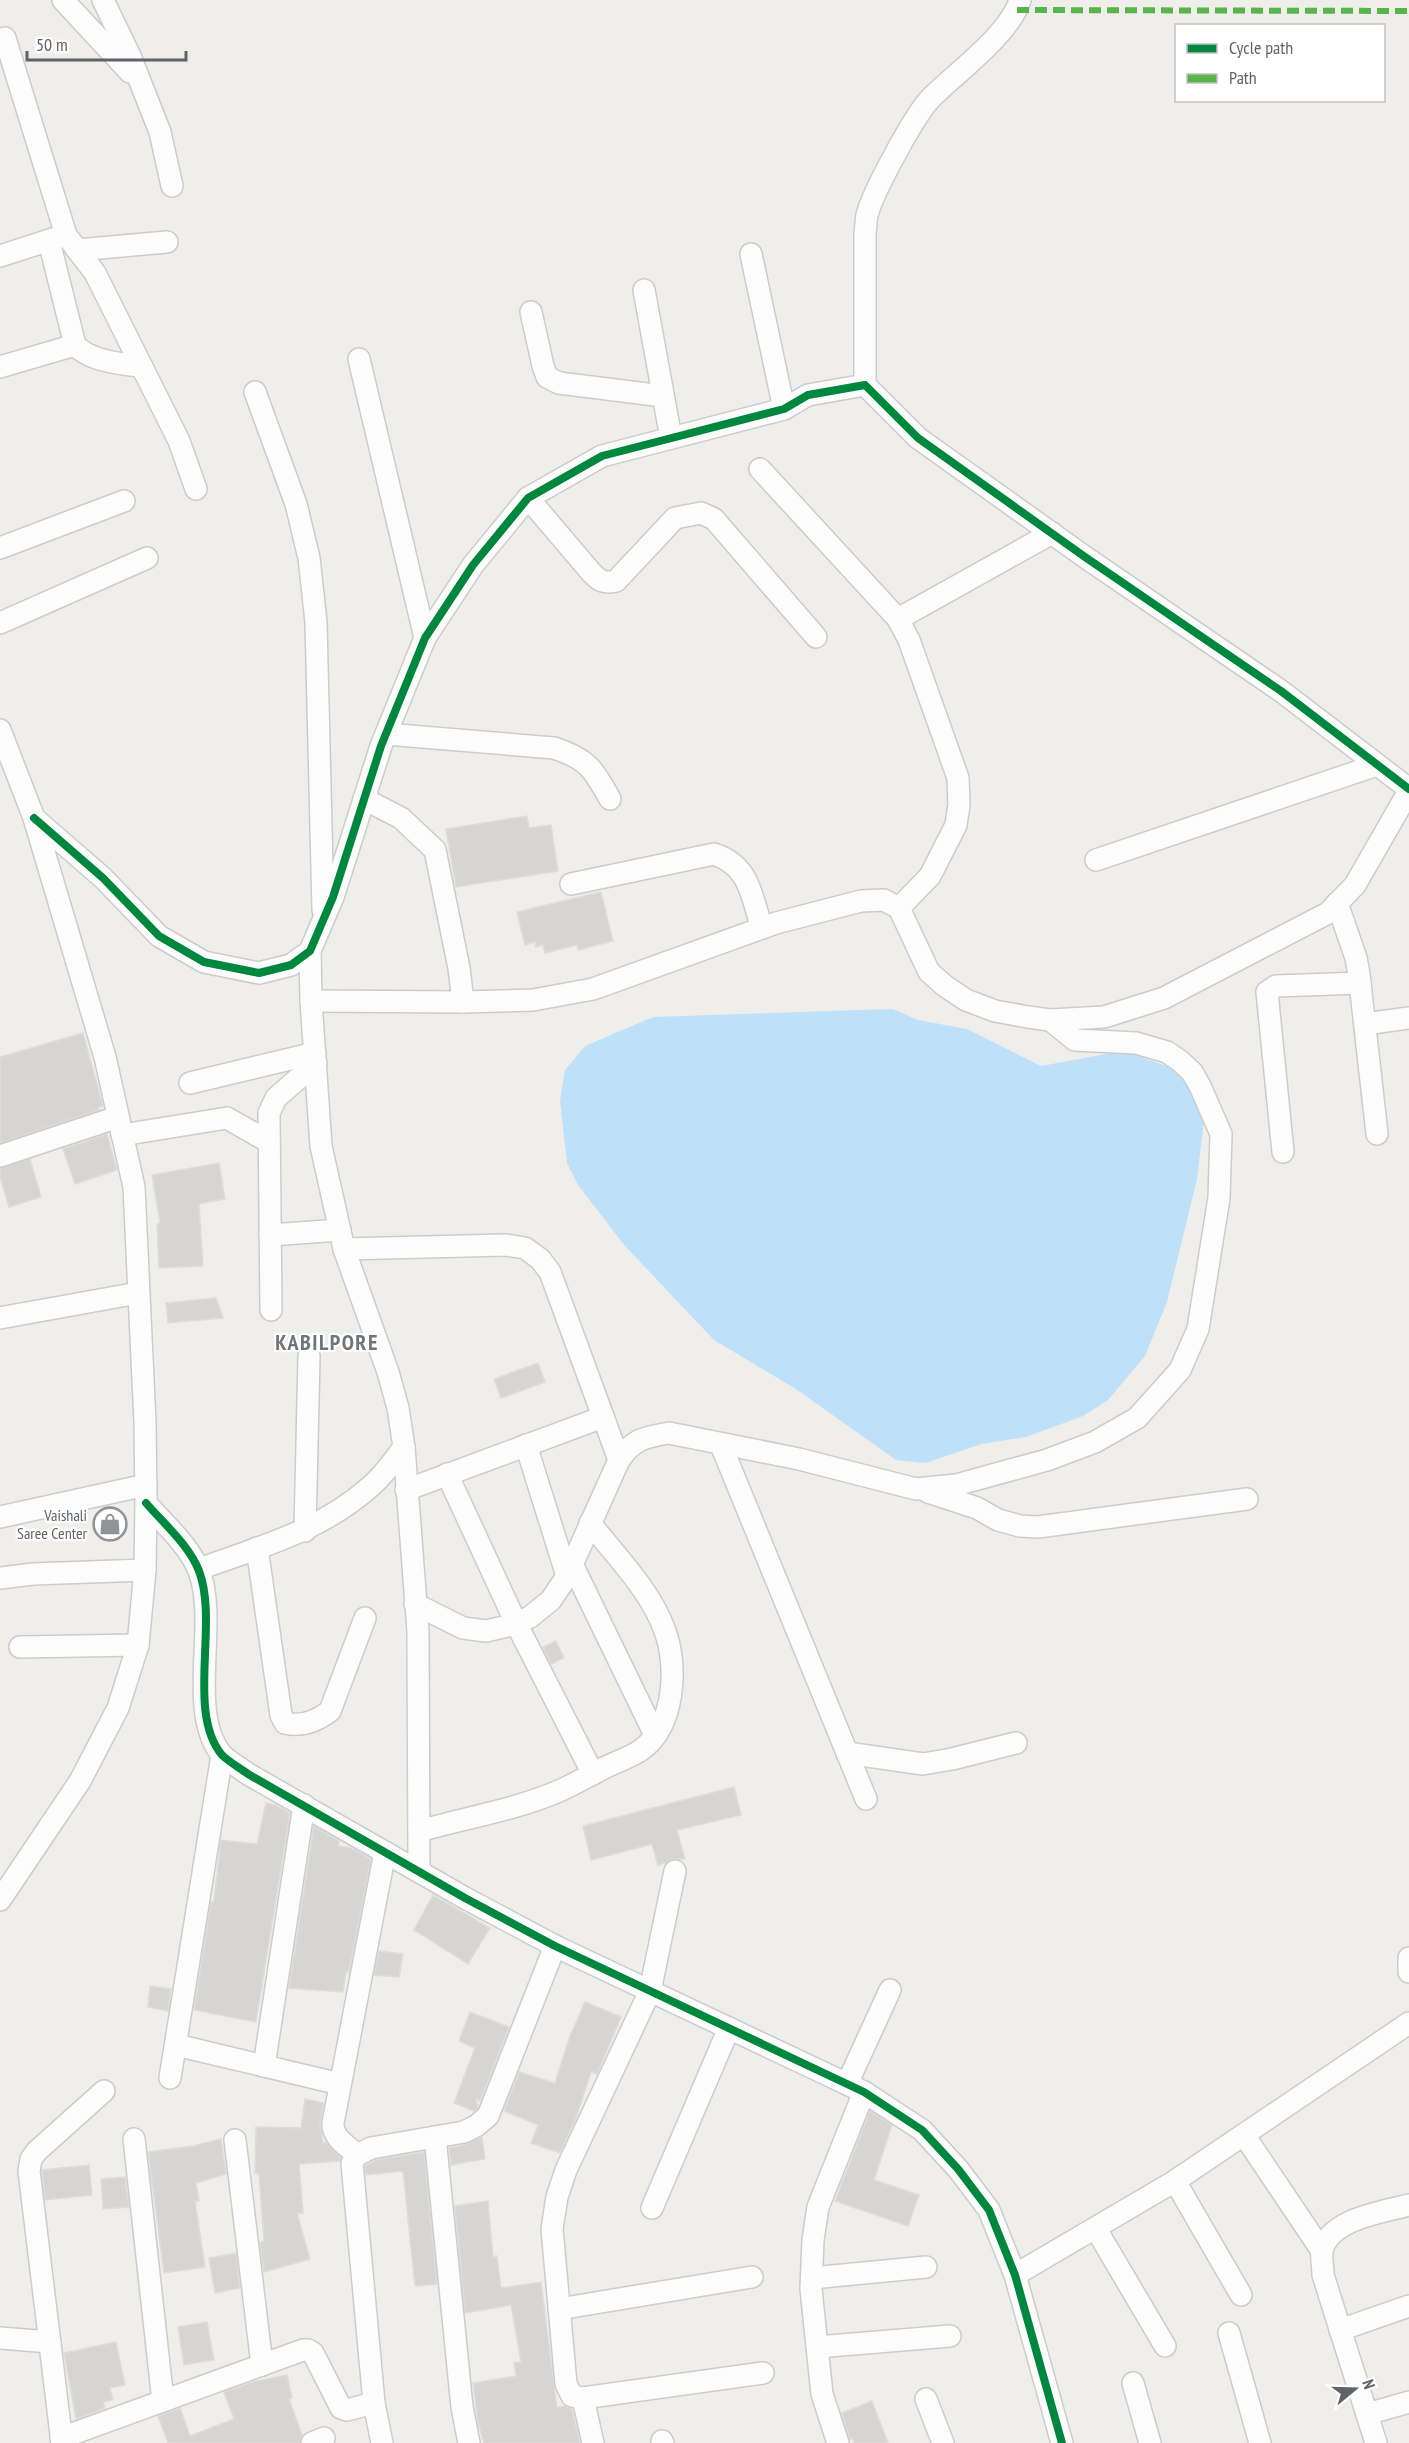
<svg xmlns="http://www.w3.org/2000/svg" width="1409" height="2443" font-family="'PT Sans Narrow',sans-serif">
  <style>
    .water { fill: #bfe0f9 }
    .building { fill: #d6d5d3; stroke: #deddd9; stroke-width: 1.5 }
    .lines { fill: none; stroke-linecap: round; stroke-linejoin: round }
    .minor-casing { stroke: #cbcccc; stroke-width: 24 }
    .minor { stroke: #fdfcfc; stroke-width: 21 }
    .quiet { stroke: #58b549; stroke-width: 6; stroke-dasharray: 12 6; stroke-linecap: butt }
    .cycleway-casing { stroke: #fff; stroke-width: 11 }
    .cycleway { stroke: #00873e; stroke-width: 8 }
    .labels { text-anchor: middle; stroke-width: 4.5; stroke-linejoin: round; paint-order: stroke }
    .poi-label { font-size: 16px; fill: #5f6368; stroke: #fff; text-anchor: end }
    .district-label { font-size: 22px; font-weight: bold; letter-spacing: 1.5px; fill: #70757a; stroke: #fff }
  </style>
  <rect width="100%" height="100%" fill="#efeeea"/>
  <path class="water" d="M893,1009l25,11 49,9 74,37 82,-15 55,19 10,10 16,40 -7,59 -30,123 -22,54 -37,44 -25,16 -57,21 -45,7 -55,19 -30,-3 -100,-71 -82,-49 -89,-94 -47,-61 -11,-22 -7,-62 5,-31 20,-24 68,-29z"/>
  <g class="building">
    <path d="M527,816l2,12 22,-3 7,46 -102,16 -10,-58z"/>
    <path d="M601,892l12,49 -35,9 -1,-5 -32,8 -2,-8 -7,2 -1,-5 -10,3 -8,-33z"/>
    <path d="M83,1033l20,73 -5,1 1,3 -99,33v-86z"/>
    <path d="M107,1134l10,36 -42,14 -12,-35z"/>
    <path d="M30,1159l11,38 -32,10 -9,-30v-9z"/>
    <path d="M219,1163l6,36 -26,5 4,62 -44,2 -2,-44 3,-1 -8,-48z"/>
    <path d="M216,1298l7,20 -55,5 -2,-20z"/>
    <path d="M538,1363l7,19 -44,16 -7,-19z"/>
    <path d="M556,1641l8,17 -13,6 -8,-17z"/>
    <path d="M734,1787l7,28 -64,15 8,29h-13l-14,7 -6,-22 -61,16 -8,-34z"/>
    <path d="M266,1803l10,2 14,8 -34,209 -62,-12 17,-108h3l7,-62 36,4z"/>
    <path d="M314,1826l25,15 -1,5 13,2 20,11 -22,113h-3l-3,20 -54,-4z"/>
    <path d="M433,1895l57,33 -22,36 -54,-34z"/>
    <path d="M379,1951l24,3 -4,23 -25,-2z"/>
    <path d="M150,1986l21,3 -3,22 -20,-4z"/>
    <path d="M585,2002l36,15 -24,57 -6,-2 -15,46 -16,35 -29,-10 7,-18 -34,-14 15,-39 36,11 15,-47z"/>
    <path d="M470,2012l39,15 -29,74 -4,-2 2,9 -4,3 -20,-8 21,-55 -16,-7z"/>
    <path d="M305,2099l19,4 -4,21 3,19 3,-1 15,16 -1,3 -41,3 4,49h-6l13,46 -46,13 -4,-30 4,-1 -5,-67h-4l1,-47 45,1z"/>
    <path d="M870,2111l22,14 -18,55 45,15 -11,31 -73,-25z"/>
    <path d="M482,2137l3,22 -34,6 -2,-17 17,-4z"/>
    <path d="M221,2139l5,35 -30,9 3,18h-4l10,66 -41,6 -16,-121 45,-6z"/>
    <path d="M424,2152l13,132 -22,2 -12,-115 -37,4 -1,-9 10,-6z"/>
    <path d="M89,2165l3,30 -47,5 -3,-30z"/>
    <path d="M125,2177l4,30 -26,2 -2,-30z"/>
    <path d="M488,2201l5,56 4,-1 4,32 40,-6 16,126 7,-2 8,3 8,34h-96l-6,-20 -5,-40 43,-7 -2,-13 7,-1 -10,-57 -46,8 -10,-107z"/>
    <path d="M236,2253l4,35 -25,5 -6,-35z"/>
    <path d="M207,2322l7,38 -30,5 -6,-38z"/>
    <path d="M116,2342l9,43 -15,3 3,12 -10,2 2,6 -29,11 -12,-66z"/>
    <path d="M287,2375l5,23 -3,1 13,36 -3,8h-131l-10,-27 22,-8 10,28 44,-17 -10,-27 29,-10z"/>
    <path d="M872,2401l16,42h-33l-2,-4h-3l-8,-26z"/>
  </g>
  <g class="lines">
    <defs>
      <g id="minor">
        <path d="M63,0l67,72"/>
        <path d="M103,0l27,56 30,76 12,54"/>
        <path d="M5,38l61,197 29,38 84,168 17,48"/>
        <path d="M49,241l26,104c16,17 45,18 67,22"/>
        <path d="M77,250l90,-8"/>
        <path d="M751,254l33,155"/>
        <path d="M0,256l62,-20"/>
        <path d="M644,290l27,148"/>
        <path d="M531,312l12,54 4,11 12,6 104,13"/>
        <path d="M359,359l66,279"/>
        <path d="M0,367l75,-22"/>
        <path d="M865,385v-152c1,-6 1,-13 2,-18 6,-23 48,-101 64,-117 26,-26 79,-64 89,-98"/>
        <path d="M255,392l41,112 13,54 7,64 7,288"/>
        <path d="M760,469l138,150 11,21 49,138 1,27 -3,20 -26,51 -31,32"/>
        <path d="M528,498l62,73c8,9 13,13 26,10l59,-63 26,-5 13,6 102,118"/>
        <path d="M0,548l124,-47"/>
        <path d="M898,619l154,-86"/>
        <path d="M0,623l147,-65"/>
        <path d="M0,730l34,88 71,239 29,130 11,235 1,81 -1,67 -7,75 -20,63 -38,73 -80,119"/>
        <path d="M386,734l168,14c34,11 39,21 56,51"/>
        <path d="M364,799l37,19 34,32 24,118 4,34"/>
        <path d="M34,818l69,60 56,58 45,26 55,11 32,-8 19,-14 23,-54 48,-151 44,-108 48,-73 55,-67 74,-42 182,-47 24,-14 57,-10 53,53 167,119 196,134 128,98"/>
        <path d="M1096,860l281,-95"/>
        <path d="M571,884l143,-30c36,12 37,41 48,74"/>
        <path d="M1337,903l19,55 3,16 18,160"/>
        <path d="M310,951l1,50 10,145 23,103 44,123 10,36 6,39 14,184 1,240"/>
        <path d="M311,1001l152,1 70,-2 60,-11 183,-66 85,-22 23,-1 15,8 30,64 16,14 21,14 29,11 33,6 22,3 54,-3 60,-19 164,-85 27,-28 54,-94"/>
        <path d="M1365,1024l44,-6"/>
        <path d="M190,1083l125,-30"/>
        <path d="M122,1135l105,-17 42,24"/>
        <path d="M1283,1152l-16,-160 9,-6 84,-3"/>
        <path d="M0,1156l118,-39"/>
        <path d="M270,1235l70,-5"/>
        <path d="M344,1249l162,-4 19,3 15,11 10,13 69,188"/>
        <path d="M271,1310l-2,-197 7,-15 40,-35"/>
        <path d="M0,1318l138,-25"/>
        <path d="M526,1445l41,131"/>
        <path d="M721,1445l145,354"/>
        <path d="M447,1474l69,149 77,151"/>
        <path d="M406,1490l197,-73"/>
        <path d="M928,1492l49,16 21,12 22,6 18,1 209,-28"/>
        <path d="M146,1503c18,21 43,42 53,68 20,52 -13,141 23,184 7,7 18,13 26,19l217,124 90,48 309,146 58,38 36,39 31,41 26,65 47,168"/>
        <path d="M0,1517l146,-32"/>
        <path d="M305,1531l4,-175"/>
        <path d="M257,1548l24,167 4,8c16,4 32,-2 45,-12l35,-93"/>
        <path d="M572,1564l83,171"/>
        <path d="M199,1569c61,-22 122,-38 172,-83 13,-11 23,-26 33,-39"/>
        <path d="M0,1578l33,-4 112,-4"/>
        <path d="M415,1604l48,24 23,3 22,-5 22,-9 21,-17 16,-24 52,-116c14,-21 26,-23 50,-27l130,26 117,30 40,-4 91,-25 48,-18 42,-24 43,-48 18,-41 21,-131 2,-64 -21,-48 -8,-14 -12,-11 -13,-9 -31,-9 -61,-3 -25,-20"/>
        <path d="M20,1647l118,-2"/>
        <path d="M847,1753l76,11 29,-5 64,-16"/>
        <path d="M419,1831c46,-13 96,-21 140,-40 16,-7 31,-16 45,-23 12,-6 27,-11 37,-18 34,-24 37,-84 24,-119 -14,-40 -49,-75 -75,-108"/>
        <path d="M675,1871l-25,120 -84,179 -9,27 -5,32 14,155 6,12 11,2 180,-25"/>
        <path d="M1409,1958v14"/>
        <path d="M176,2045l164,39"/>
        <path d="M264,2066l40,-261"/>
        <path d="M170,2078l52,-323"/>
        <path d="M847,2084l43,-94"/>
        <path d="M1244,2135l78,116"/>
        <path d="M435,2137l27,270 7,36"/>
        <path d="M134,2139l29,262"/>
        <path d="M235,2140l27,225"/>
        <path d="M357,2155c-9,-9 -25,-17 -24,-32l52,-271"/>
        <path d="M1175,2181l66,114"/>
        <path d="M652,2208l77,-180"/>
        <path d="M1096,2229l69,117"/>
        <path d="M1015,2275l160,-94 234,-158"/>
        <path d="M812,2278l114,-11"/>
        <path d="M559,2309l193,-32"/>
        <path d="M1340,2330l69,-24"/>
        <path d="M1229,2333l31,110"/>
        <path d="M0,2338l50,4"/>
        <path d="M817,2347l133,-11"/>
        <path d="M1133,2383l17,60"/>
        <path d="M583,2398l10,45"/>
        <path d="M926,2399l17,44"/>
        <path d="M1367,2414l42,-12"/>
        <path d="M61,2438l242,-88h5l5,3 28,55 6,2 27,-7"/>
        <path d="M662,2441l1,2"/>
        <path d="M62,2443l-33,-272 2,-12 6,-8 67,-60"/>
        <path d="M312,2443l12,-5"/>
        <path d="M382,2443l-8,-40 -22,-240 5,-8 14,-7 93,-16 12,-6 12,-10 67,-170"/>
        <path d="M838,2443l-16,-49 -11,-105 2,-49 5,-33 46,-115"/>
        <path d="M1376,2443l-53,-168c0,-7 -2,-17 -1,-24 7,-32 61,-39 87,-46"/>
      </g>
    </defs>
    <use href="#minor" class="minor-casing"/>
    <use href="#minor" class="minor"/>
    <path class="quiet" d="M1017,10l392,1"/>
    <defs>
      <g id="cycleway">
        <path d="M34,818l69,60 56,58 45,26 55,11 32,-8 19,-14 23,-54 48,-151 44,-108 48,-73 55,-67 74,-42 182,-47 24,-14 57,-10 53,53 167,119 196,134 128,98"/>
        <path d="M146,1503c18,21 43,42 53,68 20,52 -13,141 23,184 7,7 18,13 26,19l217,124 90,48 309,146 58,38 36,39 31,41 26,65 47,168"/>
      </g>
    </defs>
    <use href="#cycleway" class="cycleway-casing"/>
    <use href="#cycleway" class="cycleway"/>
  </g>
  <defs>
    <symbol id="shop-ring" viewBox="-11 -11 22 22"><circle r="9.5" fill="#fff" stroke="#919496" stroke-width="1.5"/><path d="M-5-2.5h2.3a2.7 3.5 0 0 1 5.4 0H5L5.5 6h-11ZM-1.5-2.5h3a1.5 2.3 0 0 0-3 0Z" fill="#919496"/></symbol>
  </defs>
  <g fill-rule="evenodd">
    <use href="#shop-ring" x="91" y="1505" width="38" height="38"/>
  </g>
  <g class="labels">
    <g class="poi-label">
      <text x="87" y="1521">Vaishali<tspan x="87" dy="18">Saree Center</tspan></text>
    </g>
    <g class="district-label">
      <text x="327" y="1350">KABILPORE</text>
    </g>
  </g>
  <rect x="1175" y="24" width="210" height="78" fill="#ffffff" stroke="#bfc1c3" stroke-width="1.5"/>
  <rect x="1187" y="44" width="30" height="9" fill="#00873e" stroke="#bfc1c3" stroke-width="1.5"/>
  <text x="1229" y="54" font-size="18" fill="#5f6368">Cycle path</text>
  <rect x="1187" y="74" width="30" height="9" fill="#58b549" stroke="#bfc1c3" stroke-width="1.5"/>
  <text x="1229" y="84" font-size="18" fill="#5f6368">Path</text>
  <g transform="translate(1355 2389) rotate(71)" stroke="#ffffff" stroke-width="4.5" paint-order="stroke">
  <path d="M0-4.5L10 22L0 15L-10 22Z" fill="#5f6368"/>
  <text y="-9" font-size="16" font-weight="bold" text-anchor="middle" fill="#5f6368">N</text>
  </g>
  <path d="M27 51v9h159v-9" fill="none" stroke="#5f6368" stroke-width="3"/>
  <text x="36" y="51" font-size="18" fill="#5f6368" stroke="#ffffff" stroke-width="4.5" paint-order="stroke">50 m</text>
</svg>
